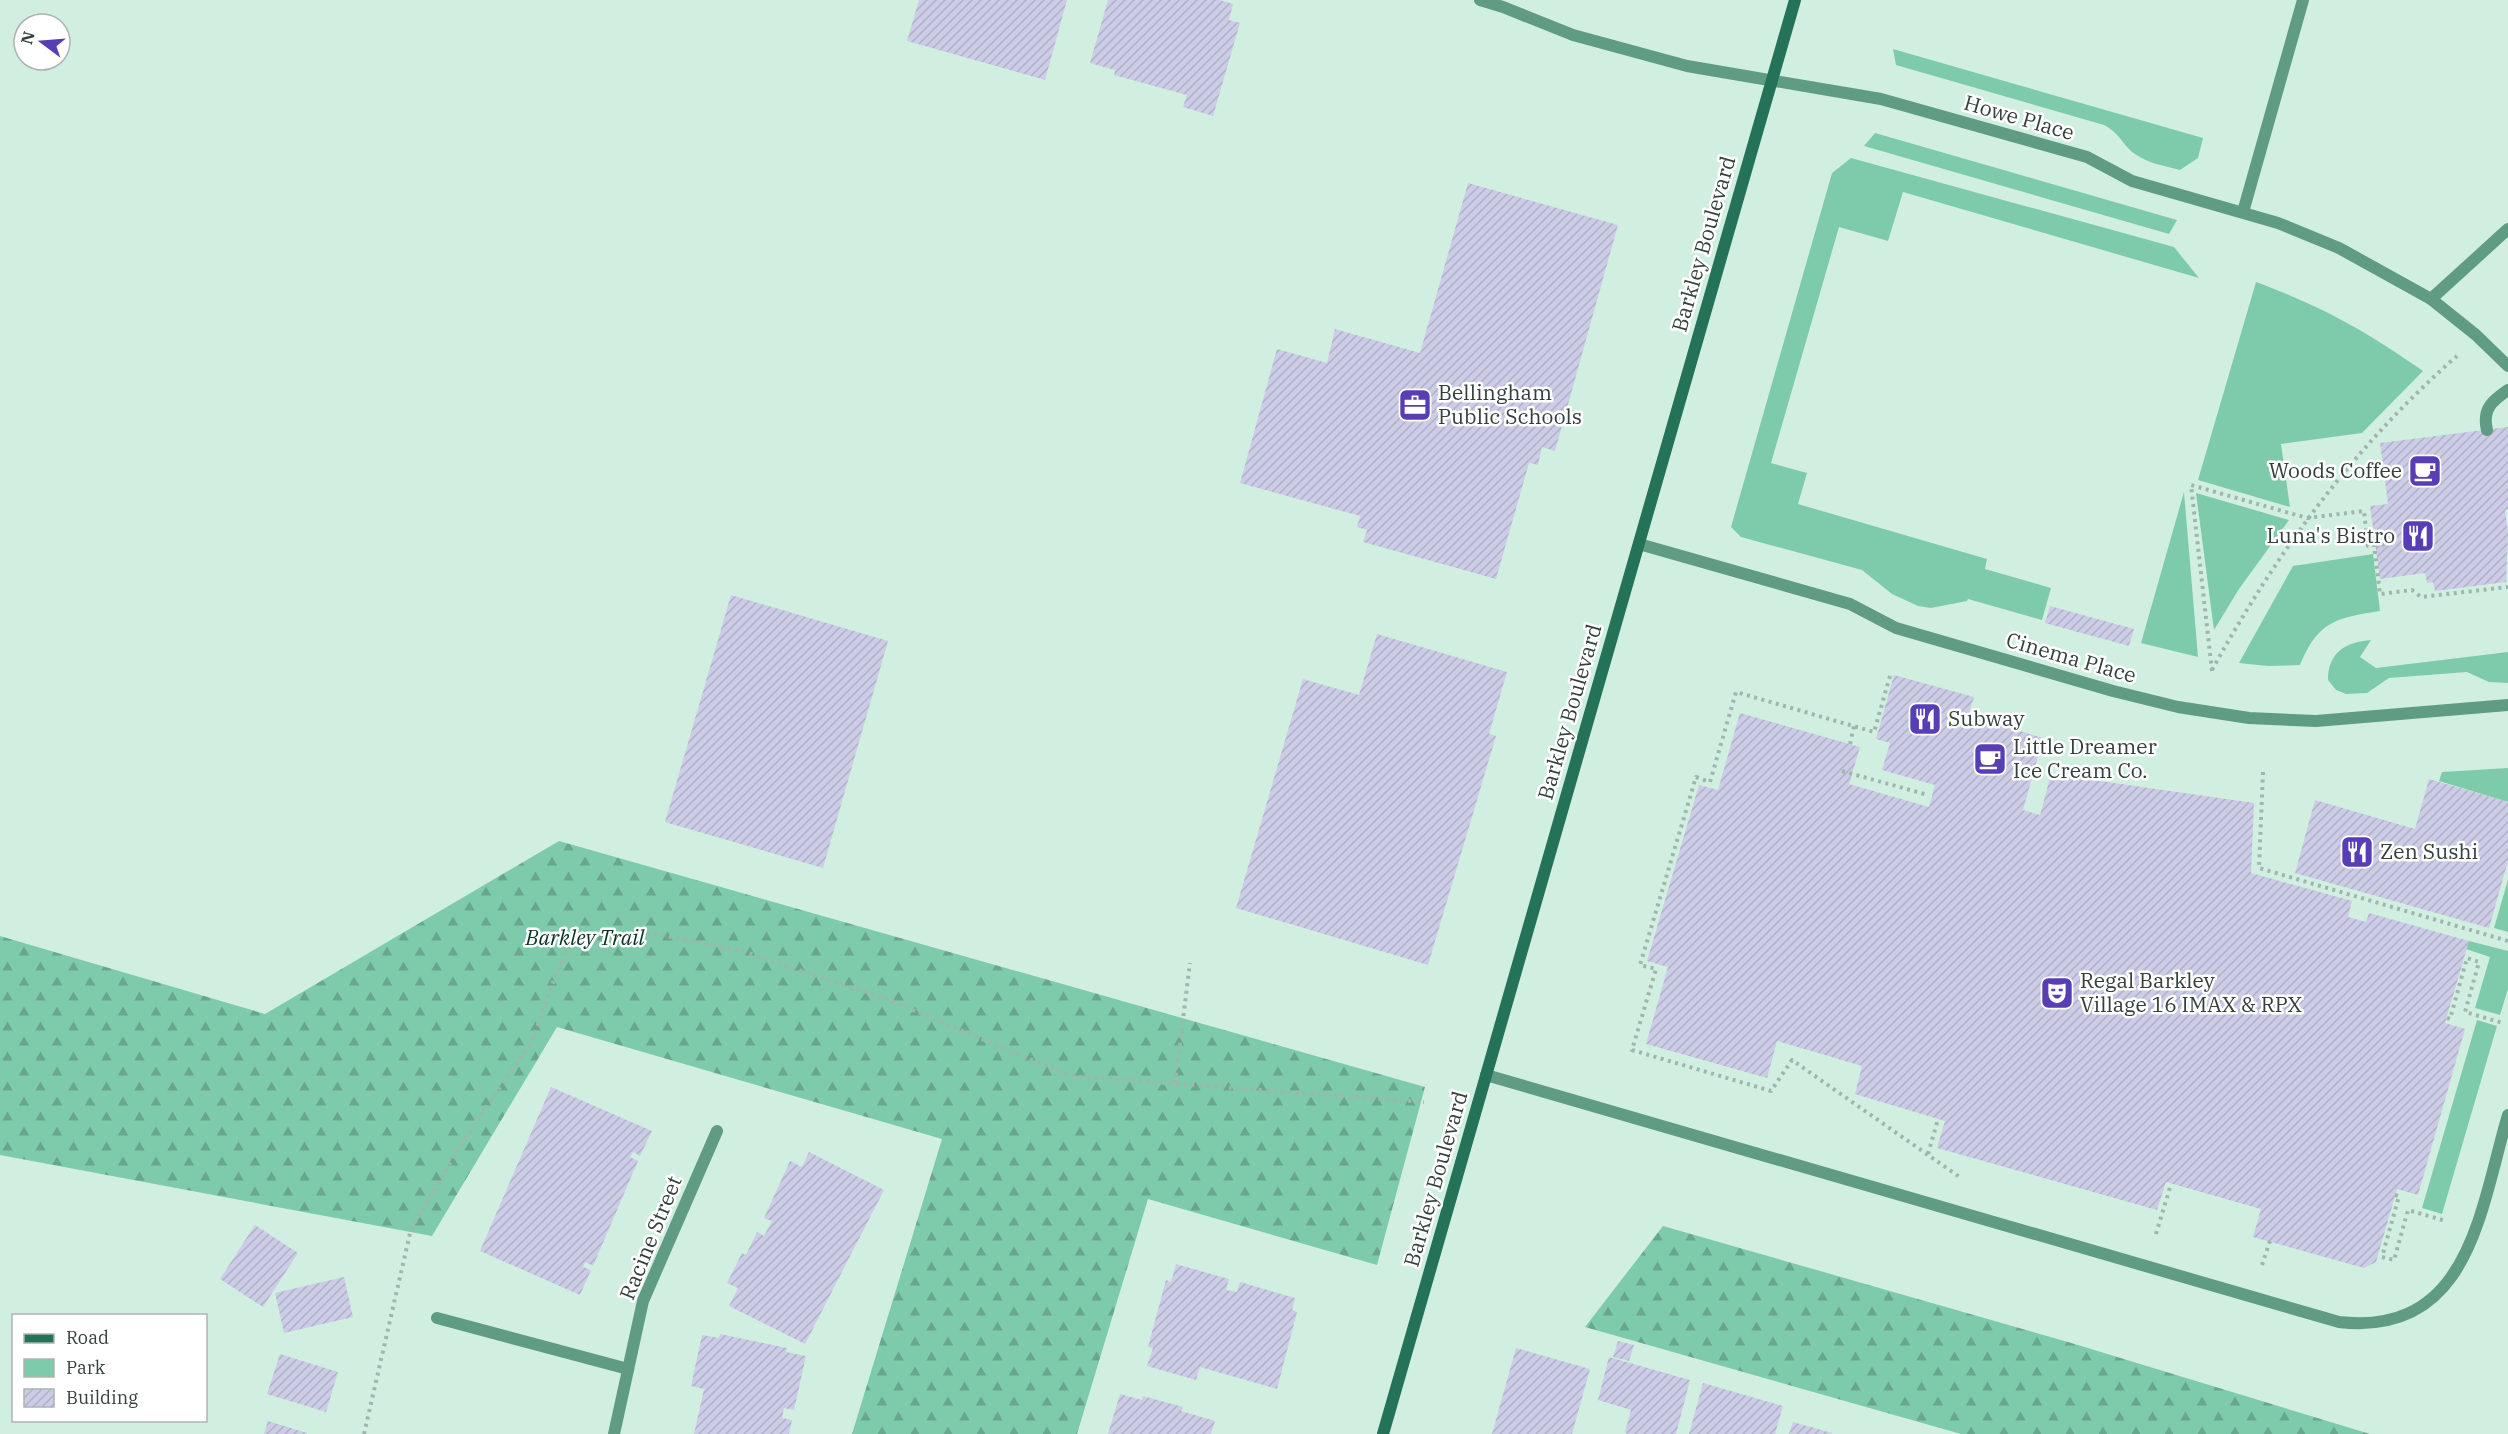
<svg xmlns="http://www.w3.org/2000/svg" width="2508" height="1434" font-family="'IBM Plex Serif',serif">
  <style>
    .green { fill: #7ecbac }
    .forest { fill: url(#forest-firs) }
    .building { fill: url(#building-hatch) }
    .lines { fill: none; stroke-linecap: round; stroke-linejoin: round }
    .path { stroke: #9eb6ab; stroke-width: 4; stroke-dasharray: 3 4.5; stroke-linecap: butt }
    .service { stroke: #609c83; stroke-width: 12 }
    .minor { stroke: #609c83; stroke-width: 12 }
    .secondary { stroke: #247358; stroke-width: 12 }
    .labels { text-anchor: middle; stroke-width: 5; stroke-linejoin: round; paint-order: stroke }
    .street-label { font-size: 21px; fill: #34403b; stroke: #fff }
    .poi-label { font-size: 21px; fill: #34403b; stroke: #fff; text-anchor: start }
    .park-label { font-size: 21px; font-style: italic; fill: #073224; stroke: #fff }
  </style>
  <defs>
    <pattern id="forest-firs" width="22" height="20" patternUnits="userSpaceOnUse" patternTransform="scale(1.5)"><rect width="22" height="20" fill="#7ecbac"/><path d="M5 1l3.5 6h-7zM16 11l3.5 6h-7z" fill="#68a68d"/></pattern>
    <pattern id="building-hatch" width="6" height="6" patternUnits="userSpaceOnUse" patternTransform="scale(1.5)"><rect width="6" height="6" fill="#cccce7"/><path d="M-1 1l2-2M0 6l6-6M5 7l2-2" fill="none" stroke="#b0b0c7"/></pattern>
  </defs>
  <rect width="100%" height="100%" fill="#d1efe1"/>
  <g class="green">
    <path d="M1893,49l310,89 -5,20 -18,12c-15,-4 -33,-7 -45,-16 -14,-10 -13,-19 -31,-29l-208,-60z"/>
    <path d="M1875,133l302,87 -8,14 -305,-88z"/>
    <path d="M1851,158l323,89 25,31 -296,-86 -15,49 -49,-14 -68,236 36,10 -9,31 189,55 -2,10 66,19 -9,32 -74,-21 -1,2 -36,7 -13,-2 -26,-12 -30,-24 -121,-33 -10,-10 101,-354z"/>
    <path d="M2256,282c65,24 110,49 167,89l-61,62 -81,11 9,63 -92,-27z"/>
    <path d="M2184,492l14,165 -57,-14z"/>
    <path d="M2196,493l93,27 -50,69 -25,41z"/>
    <path d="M2373,554l7,57c-44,7 -62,10 -80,54l-32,1 -29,-3 54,-97z"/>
    <path d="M2371,640l-11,17 16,11 132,-16v31l-19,-1 -22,-10 -78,6 -22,15 -21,1 -10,-4 -8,-10c0,-28 18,-38 43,-40z"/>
    <path d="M2508,768v34l-69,-21 3,-9z"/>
    <path d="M2508,880v52l-14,-4z"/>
    <path d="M2469,941l39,10v38l-8,26 -25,-7 15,-51 -24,-8z"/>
    <path d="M2477,1020l20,6 -55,188 -20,-6z"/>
  </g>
  <g class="forest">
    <path d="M559,841l866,246 -48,178 -229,-66 -71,235h-225l90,-295 -385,-112 -125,209 -432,-81v-219l265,78z"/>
    <path d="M1663,1226l405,116 302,92h-409l-376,-107z"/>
  </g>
  <g class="building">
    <path d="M919,0h148l-22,80 -138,-39z"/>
    <path d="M1108,0h112l13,4 -4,16 11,3 -27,93 -30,-9 4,-12 -73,-20 1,-5 -25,-7z"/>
    <path d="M1468,183l150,42 -63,226 -13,-4 -4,18 -9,-2 -33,116 -133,-37 4,-12 -10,-3 3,-11 -120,-33 37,-134 50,14 8,-34 85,24z"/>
    <path d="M2508,427v82l-3,1 3,23 -2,49 -71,9 -2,-9 -6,1 -2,-10 -45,6 -10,-73 18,-2 -8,-61z"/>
    <path d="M731,595l157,46 -65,227 -158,-46z"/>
    <path d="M2050,606l84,23 -5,17 -84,-23z"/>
    <path d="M1377,634l130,38 -18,62 7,2 -68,229 -192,-57 67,-229 56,16z"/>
    <path d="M1894,675l80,22 -6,19 75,22 -20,72 17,5 11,-41 203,29 -3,70 101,28 -4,16 18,5 3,-9 100,28 -24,82 20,6 -47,166 -21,-6 -21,73 -12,6 -111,-31 8,-28 -95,-27 -9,28 -220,-62 8,-27 -90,-27 7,-28 -85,-25 -10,37 -121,-34 22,-77 -21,-6 52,-176 19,5 22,-77 120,34 -11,37 80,23 6,-22 -53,-15 8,-27 -14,-4z"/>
    <path d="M2429,779l79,23v59l-19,67 -194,-55 20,-73 100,29z"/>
    <path d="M551,1087l101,44 -12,25 -7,-4 -3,5 8,4 -45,105 -8,-4 -2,5 8,3 -11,25 -100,-44z"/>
    <path d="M809,1152l75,38 -79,154 -76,-38 9,-18 -11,-5 15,-30 4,2 11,-23 7,4 8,-15 -8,-3 26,-57 12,6z"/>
    <path d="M255,1225l43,28 -35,54 -43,-28z"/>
    <path d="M1176,1264l53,15 -3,11 11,2 3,-10 55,16 -3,12 5,2 -20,77 -77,-22 -4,13 -49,-14 6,-18 -5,-1 18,-67 5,2z"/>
    <path d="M344,1277l9,40 -69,16 -9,-40z"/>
    <path d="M720,1334l67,14 -1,4 20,4 -12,54 -10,-2 -2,10 10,2 -3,14h-95l10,-45 -13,-3 11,-51 17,3z"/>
    <path d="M1618,1341l16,4 -5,16 -16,-4z"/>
    <path d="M1516,1348l74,21 -18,65h-80z"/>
    <path d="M280,1354l58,18 -12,40 -59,-18z"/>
    <path d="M1609,1357l81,23 -14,54h-49l-2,-2 6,-22 -33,-10z"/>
    <path d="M1703,1383l80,23 -8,28h-86z"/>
    <path d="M1120,1394l22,6 1,-4 40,11 -2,4 34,10 -4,13h-103z"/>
    <path d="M268,1421l39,12v1h-43z"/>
    <path d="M1793,1422l39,11v1h-43z"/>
  </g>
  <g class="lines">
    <g class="path">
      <path d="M2374,545l19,-1"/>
      <path d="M2212,670c65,-118 143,-225 245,-314"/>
      <path d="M2212,671l-21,-186 116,33 57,-7 4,35 6,-1 6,49 32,-4 9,7 87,-10"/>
      <path d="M1890,676l-16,56 -138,-40 -26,90 -14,-5 -56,188 16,4 -24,81 139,41 21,-31 169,118"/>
      <path d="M1850,744l4,-18"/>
      <path d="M1842,771l86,24"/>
      <path d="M2263,772l-4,96 249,73"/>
      <path d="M2447,1018l3,1 17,-61 12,4 -14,50 38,11"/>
      <path d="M1175,1083l15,-120"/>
      <path d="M1928,1154l10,-35"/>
      <path d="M2395,1195l4,1 -17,61 12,3 14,-50 38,11"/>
      <path d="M2156,1234l15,-50"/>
      <path d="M2262,1265l8,-24"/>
      <path d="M364,1434l47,-205 52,-88 69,-100 21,-59 15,-34 7,-6 80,-8 87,17 147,49 181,76 354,26"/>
    </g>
    <g class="service">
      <path d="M2243,212l60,-212"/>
      <path d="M2487,430c-5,-21 5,-29 21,-40"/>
      <path d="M1486,1075l853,247c131,15 141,-113 169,-207"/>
      <path d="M437,1318l191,51"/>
      <path d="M614,1434l29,-133 74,-170"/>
    </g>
    <g class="minor">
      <path d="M1480,0l23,7 70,28 114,31 194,33 206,58 45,24 146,42 61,25 92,51 45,36 32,31"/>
      <path d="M2431,299l77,-70"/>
      <path d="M1639,544l211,60 46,24 217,63 65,16 71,11 67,3 192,-16"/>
    </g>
    <path class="secondary" d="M1383,1434l412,-1434"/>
  </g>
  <defs>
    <symbol id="office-square" viewBox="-11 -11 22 22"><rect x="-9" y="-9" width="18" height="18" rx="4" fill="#573eb6" stroke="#fff"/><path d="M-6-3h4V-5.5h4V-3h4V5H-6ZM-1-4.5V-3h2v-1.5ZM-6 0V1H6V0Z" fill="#fff"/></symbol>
    <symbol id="cafe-square" viewBox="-11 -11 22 22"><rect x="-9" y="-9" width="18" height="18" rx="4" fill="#573eb6" stroke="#fff"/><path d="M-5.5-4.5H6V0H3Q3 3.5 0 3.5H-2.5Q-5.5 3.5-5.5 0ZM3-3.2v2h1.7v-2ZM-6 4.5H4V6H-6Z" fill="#fff"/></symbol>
    <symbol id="restaurant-square" viewBox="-11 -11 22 22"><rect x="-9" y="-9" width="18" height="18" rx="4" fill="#573eb6" stroke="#fff"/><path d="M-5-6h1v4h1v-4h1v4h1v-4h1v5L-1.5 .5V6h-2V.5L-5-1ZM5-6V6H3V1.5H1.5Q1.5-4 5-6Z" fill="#fff"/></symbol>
    <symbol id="theatre-square" viewBox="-11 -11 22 22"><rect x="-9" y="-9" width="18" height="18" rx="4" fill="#573eb6" stroke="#fff"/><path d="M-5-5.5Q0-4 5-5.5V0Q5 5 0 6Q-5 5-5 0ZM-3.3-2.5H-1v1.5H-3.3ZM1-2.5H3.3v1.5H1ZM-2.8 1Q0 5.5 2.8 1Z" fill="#fff"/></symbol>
  </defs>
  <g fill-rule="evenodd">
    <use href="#office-square" x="1396" y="386" width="38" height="38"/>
    <use href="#cafe-square" x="2406" y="452" width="38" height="38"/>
    <use href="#restaurant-square" x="2399" y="517" width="38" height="38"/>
    <use href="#restaurant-square" x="1906" y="700" width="38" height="38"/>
    <use href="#cafe-square" x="1971" y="740" width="38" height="38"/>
    <use href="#restaurant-square" x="2338" y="833" width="38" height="38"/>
    <use href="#theatre-square" x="2038" y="974" width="38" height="38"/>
  </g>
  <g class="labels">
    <g class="street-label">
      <text transform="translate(2019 118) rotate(16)" y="7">Howe Place</text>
      <text transform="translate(1704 244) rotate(-74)" y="7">Barkley Boulevard</text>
      <text transform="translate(2071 658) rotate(16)" y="7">Cinema Place</text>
      <text transform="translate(1570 712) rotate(-74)" y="7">Barkley Boulevard</text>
      <text transform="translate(1436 1179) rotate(-74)" y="7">Barkley Boulevard</text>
      <text transform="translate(651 1238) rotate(-68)" y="7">Racine Street</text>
    </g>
    <g class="poi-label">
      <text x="1438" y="400">Bellingham<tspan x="1438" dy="24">Public Schools</tspan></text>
      <text x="2402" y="478" text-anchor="end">Woods Coffee</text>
      <text x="2395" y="543" text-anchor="end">Luna's Bistro</text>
      <text x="1948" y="726">Subway</text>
      <text x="2013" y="754">Little Dreamer<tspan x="2013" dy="24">Ice Cream Co.</tspan></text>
      <text x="2380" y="859">Zen Sushi</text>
      <text x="2080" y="988">Regal Barkley<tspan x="2080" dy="24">Village 16 IMAX &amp; RPX</tspan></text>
    </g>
    <g class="park-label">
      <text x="585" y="945">Barkley Trail</text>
    </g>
  </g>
  <rect x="12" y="1314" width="195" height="108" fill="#ffffff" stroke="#aeb3b1" stroke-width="1.5"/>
  <rect x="24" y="1334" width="30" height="9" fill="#247358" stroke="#aeb3b1" stroke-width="1.5"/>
  <text x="66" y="1344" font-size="18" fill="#34403b">Road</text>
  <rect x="24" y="1359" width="30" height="18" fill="#7ecbac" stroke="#aeb3b1" stroke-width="1.5"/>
  <text x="66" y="1374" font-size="18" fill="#34403b">Park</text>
  <rect x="24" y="1389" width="30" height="18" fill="url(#building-hatch)" stroke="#aeb3b1" stroke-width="1.5"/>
  <text x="66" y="1404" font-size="18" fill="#34403b">Building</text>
  <g transform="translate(42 42) rotate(286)"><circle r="28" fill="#ffffff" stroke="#aeb3b1" stroke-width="1.5"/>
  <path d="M0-4.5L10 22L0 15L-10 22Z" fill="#573eb6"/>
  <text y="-9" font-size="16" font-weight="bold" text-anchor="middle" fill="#34403b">N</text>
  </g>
</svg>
